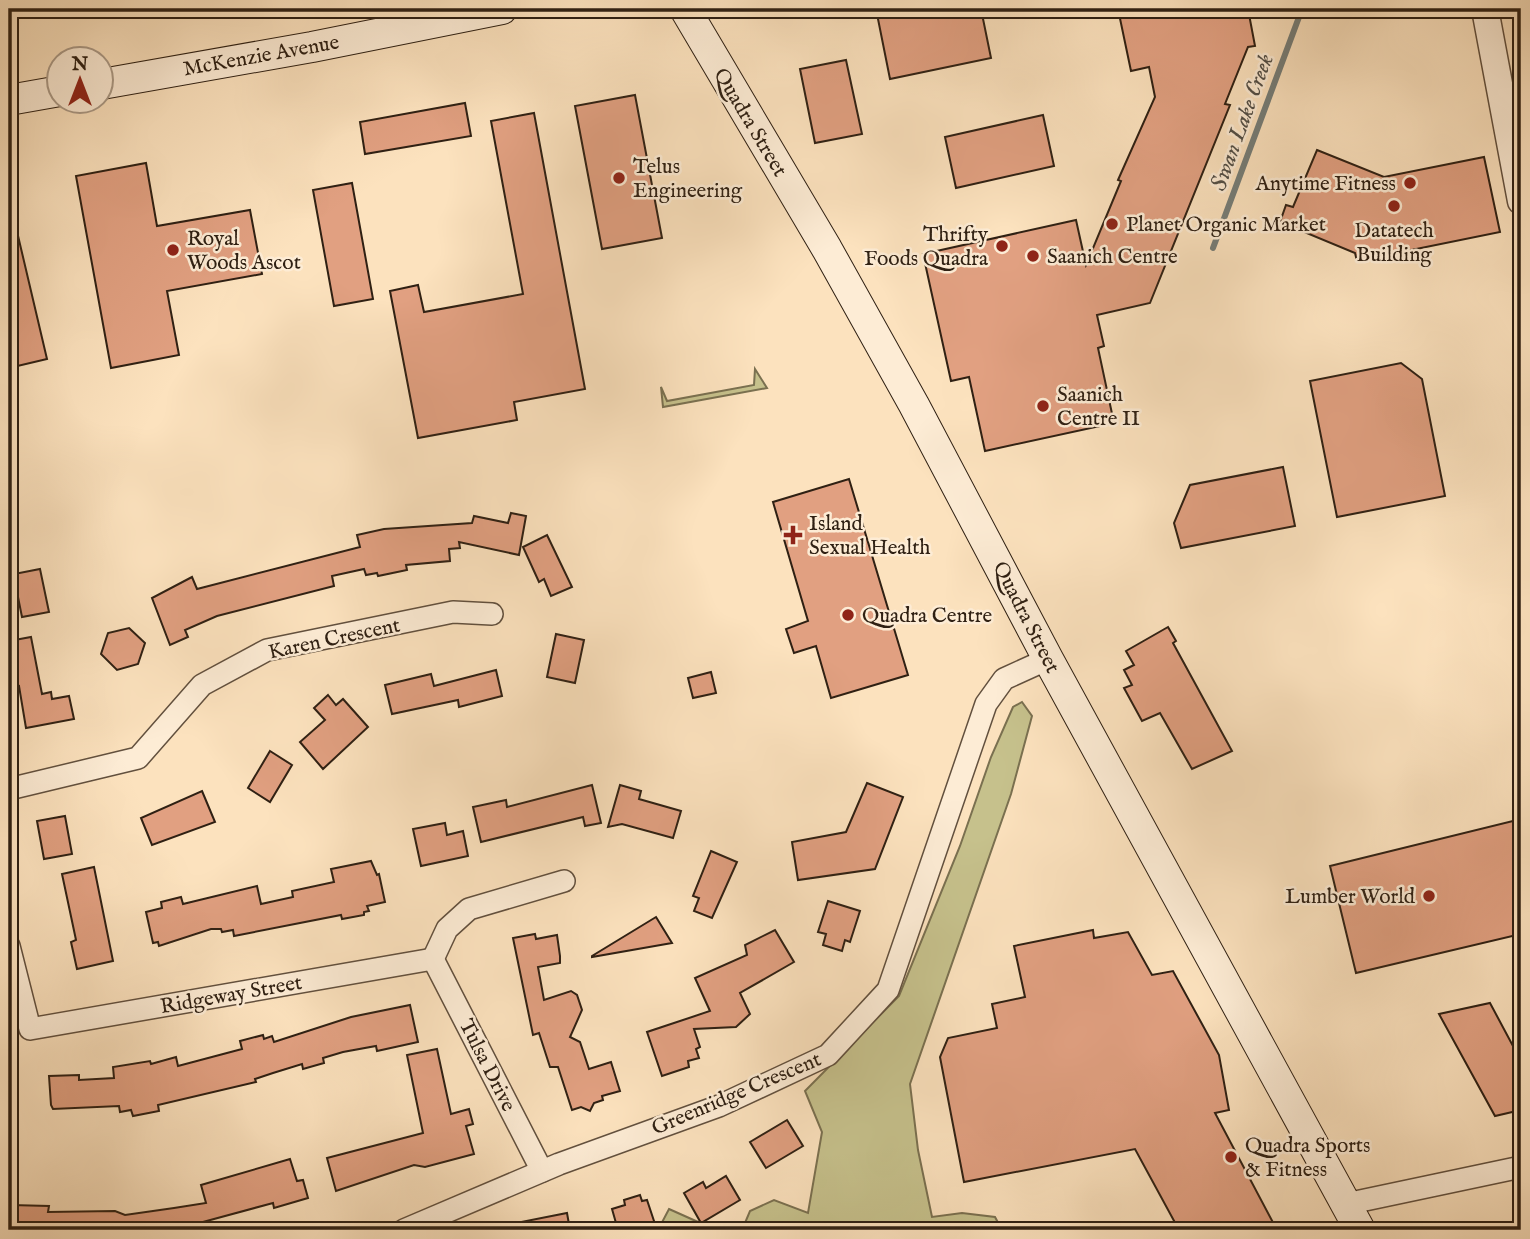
<svg xmlns="http://www.w3.org/2000/svg" width="1530" height="1239" font-family="'IM FELL English',serif">
  <style>
    .green { fill: #c6c18c; stroke: #7a7050; stroke-width: 2 }
    .lines { fill: none; stroke-linecap: round; stroke-linejoin: round }
    .stream { stroke: #757d78; stroke-width: 6 }
    .building { fill: #e1a081; stroke: #2f2013; stroke-width: 2 }
    .minor-casing { stroke: #62503e; stroke-width: 24 }
    .tertiary-casing { stroke: #62503e; stroke-width: 29 }
    .secondary-casing { stroke: #2f2013; stroke-width: 32 }
    .minor { stroke: #fdecd5; stroke-width: 21 }
    .tertiary { stroke: #fdecd5; stroke-width: 26 }
    .secondary { stroke: #fdecd5; stroke-width: 30 }
    .poi-dot { fill: #8f2418; stroke: #fdecd5; stroke-width: 2.5 }
    .labels { text-anchor: middle; stroke-width: 5; stroke-linejoin: round; paint-order: stroke }
    .street-label { font-size: 21px; fill: #2f2013; stroke: #fdecd5 }
    .poi-label { font-size: 21px; fill: #2f2013; stroke: #fdecd5; text-anchor: start }
    .water-label { font-size: 23px; font-style: italic; fill: #524e46; stroke: #fdecd5 }
  </style>
  <rect width="100%" height="100%" fill="#fce2be"/>
  <filter id="stains"><feTurbulence type="fractalNoise" baseFrequency=".00286" numOctaves="4"/><feColorMatrix values="0 0 0 0 .2 0 0 0 0 .09 0 0 0 0 .02 0 0 0 .5 -.17"/></filter>
  <radialGradient id="worn" r=".72"><stop offset=".6" stop-color="#630" stop-opacity="0"/><stop offset="1" stop-color="#630" stop-opacity=".3"/></radialGradient>
  <g class="green">
    <path d="M755,369l12,19 -104,19 -2,-20 6,14 87,-16z"/>
    <path d="M1022,702l10,14 -21,78 -101,290 8,66 14,67 30,-4 33,4 7,13h-260l8,-19 24,-11 34,13 14,-81 -17,-41 94,-95 61,-150 31,-89 22,-50z"/>
    <path d="M669,1209l47,21h-58z"/>
  </g>
  <g class="lines">
    <path class="stream" d="M1213,248l89,-239"/>
  </g>
  <g class="building">
    <path d="M876,9h105l10,49 -101,21z"/>
    <path d="M1118,9h130l7,37 -7,1 -23,57 5,1 -80,198 -53,12 7,31 -6,2 16,75 -129,28 -16,-74 -18,4 -28,-127 153,-34 10,45 35,-84 -3,-1 37,-83 -6,-30 -18,4z"/>
    <path d="M846,60l16,74 -47,9 -15,-74z"/>
    <path d="M635,95l27,143 -60,11 -27,-143z"/>
    <path d="M465,103l6,33 -106,18 -5,-32z"/>
    <path d="M534,113l51,276 -71,13 3,18 -99,18 -28,-147 28,-6 6,27 99,-18 -32,-173z"/>
    <path d="M1043,115l11,51 -98,22 -11,-51z"/>
    <path d="M1317,150l67,27 100,-20 16,75 -143,29 -2,-8 -75,-31 6,-17 7,2z"/>
    <path d="M146,163l11,63 93,-16 12,64 -95,17 12,64 -68,13 -35,-192z"/>
    <path d="M352,183l21,116 -39,7 -21,-116z"/>
    <path d="M15,223l32,136 -38,9v-144z"/>
    <path d="M1401,363l21,16 23,117 -108,21 -27,-136z"/>
    <path d="M1283,467l12,59 -114,22 -7,-25 16,-38z"/>
    <path d="M849,479l59,196 -77,23 -15,-52 -22,7 -8,-24 22,-8 -35,-119z"/>
    <path d="M511,513l15,3 -7,39 -60,-13 1,6 -11,1 1,12 -44,4 1,5 -29,6 -1,-3 -11,2 -2,-6 -32,7 2,10 -117,30 -32,14 3,7 -18,8 -18,-47 40,-21 5,12 163,-42 -3,-12 27,-6 88,-6 2,-7 34,7z"/>
    <path d="M547,535l25,52 -21,9 -7,-17 -5,3 -16,-35z"/>
    <path d="M40,569l9,43 -27,5 -5,-25 -8,1v-18z"/>
    <path d="M1168,627l8,14 -3,2 59,108 -40,18 -32,-56 -18,8 -18,-33 8,-3 -8,-15 10,-5 -8,-14z"/>
    <path d="M129,628l16,15 -7,21 -21,6 -16,-16 7,-21z"/>
    <path d="M556,634l28,6 -9,43 -28,-6z"/>
    <path d="M31,637l11,57 9,-2 1,7 17,-3 5,23 -48,9 -7,-42 -8,2 -2,-47z"/>
    <path d="M496,670l6,26 -43,11 -1,-7 -66,14 -7,-29 46,-11 3,12z"/>
    <path d="M711,672l5,21 -23,5 -5,-20z"/>
    <path d="M328,695l8,10 7,-6 25,28 -45,42 -23,-27 25,-22 -11,-12z"/>
    <path d="M270,751l22,14 -22,37 -22,-14z"/>
    <path d="M867,783l36,14 -28,72 -77,11 -6,-38 54,-10z"/>
    <path d="M592,785l9,38 -16,3 -2,-9 -102,25 -8,-35 33,-7 1,7z"/>
    <path d="M620,785l21,6 -2,8 42,12 -8,27 -51,-14 -14,3z"/>
    <path d="M202,791l13,31 -63,23 -11,-27z"/>
    <path d="M65,816l7,38 -28,5 -7,-38z"/>
    <path d="M1521,819v115l-165,39 -26,-107z"/>
    <path d="M445,823l2,12 16,-4 5,25 -47,10 -8,-37z"/>
    <path d="M711,851l26,11 -25,56 -18,-7 5,-13 -6,-2z"/>
    <path d="M371,861l6,14 2,-1 6,28 -18,4 2,5 -5,1v3l-22,4 -1,-4 -107,21 -1,-6 -11,2 -1,-3h-10l-52,17 -1,-4 -5,1 -7,-31 16,-4 -1,-6 20,-5 2,7 74,-18 4,18 32,-7 -1,-6 42,-9 -3,-13z"/>
    <path d="M94,867l19,94 -36,8 -6,-27 5,-2 -14,-66z"/>
    <path d="M828,901l32,10 -10,31 -5,-2 -3,11 -19,-6 3,-11 -8,-2z"/>
    <path d="M656,917l16,26 -80,14v-1z"/>
    <path d="M775,930l19,32 -54,31 10,21 -14,13 -42,2 6,18 -4,2 3,9 -11,3 1,6 -27,9 -15,-44 63,-21 -15,-33 52,-23 -2,-10z"/>
    <path d="M1093,930l1,8 34,-6 24,43 21,-4 46,84 10,55 -14,3 62,117h-98l-44,-81 -171,33 -24,-125 8,-19 49,-10 -5,-24 33,-7 -11,-51z"/>
    <path d="M535,934l1,5 21,-4 3,21v7l-22,4 6,33 27,-9 6,4 5,15 -12,27 10,5 9,27 22,-7 9,29 -18,5 1,4 -9,3 -4,8 -9,-4 -9,3 -14,-43h-8l-11,-34 -6,2 -20,-97z"/>
    <path d="M1490,1003l31,58v49l-26,6 -56,-102z"/>
    <path d="M410,1005l8,37 -41,9 -1,-5 -33,6 -20,6 1,5 -21,6 -1,-5 -29,9 -18,6 1,3 -98,23 1,6 -26,5 -2,-6 -11,2 -1,-6 -66,3 -2,-4 -2,-29 30,-1v5l35,-2 -1,-11 37,-6 1,3 25,-7 2,9 64,-17 -2,-8 23,-6 1,4 8,-3 2,6 77,-25z"/>
    <path d="M437,1049l14,65 18,-5 4,15 -7,2 8,28 -49,13 -11,-2 -78,26 -9,-33 96,-25 -16,-78z"/>
    <path d="M787,1120l16,26 -37,22 -16,-26z"/>
    <path d="M290,1159l7,22 6,-1 5,18 -34,10 -1,-5 -85,23v4h-179l2,-25 38,1 -1,6 67,-1 10,4 49,-7 32,-5 -5,-18z"/>
    <path d="M726,1176l14,24 -39,23 -17,-30 19,-11 3,6z"/>
    <path d="M640,1195l2,6 5,-1 8,24 -23,6h-14l-6,-21 13,-4 -1,-5z"/>
    <path d="M567,1213l3,17h-49v-8z"/>
  </g>
  <g class="lines">
    <defs>
      <g id="minor">
        <path d="M9,789l129,-31 64,-73 65,-35 186,-38 39,2"/>
        <path d="M9,946l21,83 403,-70"/>
        <path d="M433,959l109,212"/>
        <path d="M433,959l14,-30 22,-20 95,-28"/>
        <path d="M1346,1204l175,-37"/>
        <path d="M404,1230l155,-66 160,-58 109,-51 60,-65 98,-286 18,-25 44,-20"/>
      </g>
      <path id="tertiary" d="M1485,9l36,192"/>
      <g id="secondary">
        <path d="M685,9l142,240 87,156 134,254 312,571"/>
        <path d="M102,84l210,-37 190,-38"/>
        <path d="M9,100l51,-9"/>
      </g>
    </defs>
    <use href="#minor" class="minor-casing"/>
    <use href="#tertiary" class="tertiary-casing"/>
    <use href="#secondary" class="secondary-casing"/>
    <use href="#minor" class="minor"/>
    <use href="#tertiary" class="tertiary"/>
    <use href="#secondary" class="secondary"/>
  </g>
  <g class="poi-dot">
    <circle cx="619" cy="178" r="7"/>
    <circle cx="1410" cy="183" r="7"/>
    <circle cx="1394" cy="206" r="7"/>
    <circle cx="1112" cy="224" r="7"/>
    <circle cx="1002" cy="246" r="7"/>
    <circle cx="173" cy="250" r="7"/>
    <circle cx="1033" cy="256" r="7"/>
    <circle cx="1043" cy="406" r="7"/>
    <path d="M789.5 524.5h7v7h7v7h-7v7h-7v-7h-7v-7h7z"/>
    <circle cx="848" cy="615" r="7"/>
    <circle cx="1429" cy="896" r="7"/>
    <circle cx="1231" cy="1157" r="7"/>
  </g>
  <g class="labels">
    <g class="street-label">
      <text transform="translate(261 55) rotate(-10)" y="7">McKenzie Avenue</text>
      <text transform="translate(751 122) rotate(59)" y="7">Quadra Street</text>
      <text transform="translate(1027 617) rotate(63)" y="7">Quadra Street</text>
      <text transform="translate(334 638) rotate(-12)" y="7">Karen Crescent</text>
      <text transform="translate(231 994) rotate(-10)" y="7">Ridgeway Street</text>
      <text transform="translate(488 1065) rotate(63)" y="7">Tulsa Drive</text>
      <text transform="translate(736 1093) rotate(-23)" y="7">Greenridge Crescent</text>
    </g>
    <g class="poi-label">
      <text x="633" y="173">Telus<tspan x="633" dy="24">Engineering</tspan></text>
      <text x="1396" y="190" text-anchor="end">Anytime Fitness</text>
      <text x="1126" y="231">Planet Organic Market</text>
      <text x="1394" y="237" text-anchor="middle">Datatech<tspan x="1394" dy="24">Building</tspan></text>
      <text x="988" y="241" text-anchor="end">Thrifty<tspan x="988" dy="24">Foods Quadra</tspan></text>
      <text x="187" y="245">Royal<tspan x="187" dy="24">Woods Ascot</tspan></text>
      <text x="1047" y="263">Saanich Centre</text>
      <text x="1057" y="401">Saanich<tspan x="1057" dy="24">Centre II</tspan></text>
      <text x="809" y="530">Island<tspan x="809" dy="24">Sexual Health</tspan></text>
      <text x="862" y="622">Quadra Centre</text>
      <text x="1415" y="903" text-anchor="end">Lumber World</text>
      <text x="1245" y="1152">Quadra Sports<tspan x="1245" dy="24">&amp; Fitness</tspan></text>
    </g>
    <g class="water-label">
      <text transform="translate(1241 122) rotate(-70)" y="8">Swan Lake Creek</text>
    </g>
  </g>
  <rect width="1530" height="1239" fill="none" stroke="#fce2be" stroke-width="35"/>
  <rect x="10" y="10" width="1509" height="1218" fill="none" stroke="#2f2013" stroke-width="3.5"/>
  <rect x="18" y="18" width="1495" height="1204" fill="none" stroke="#2f2013" stroke-width="2"/>
  <g transform="translate(80 80)"><circle r="33" fill="#fdecd5" stroke="#ab9a87" stroke-width="2"/>
  <path d="M0-5L12 26L0 18L-12 26Z" fill="#8f2418"/>
  <text y="-10" font-size="19" font-weight="bold" text-anchor="middle" fill="#2f2013">N</text>
  </g>
  <rect width="100%" height="100%" filter="url(#stains)"/>
  <rect width="100%" height="100%" fill="url(#worn)"/>
</svg>
